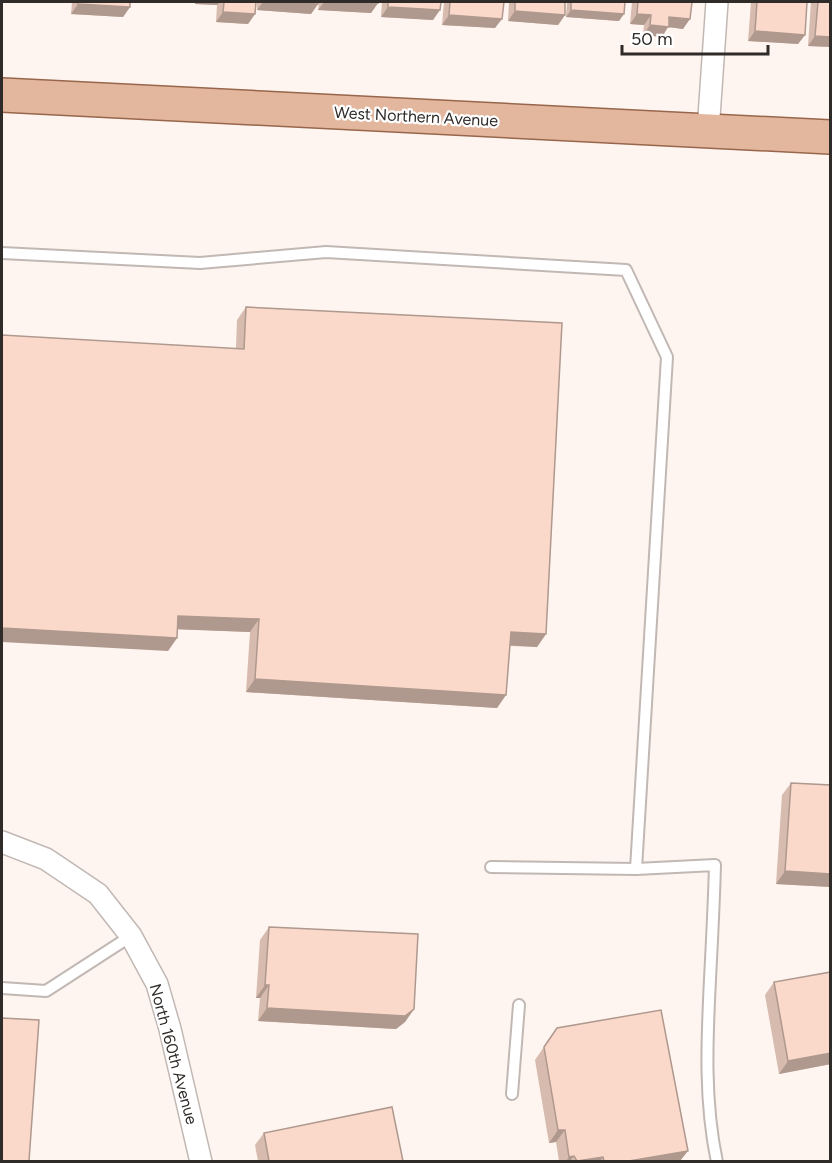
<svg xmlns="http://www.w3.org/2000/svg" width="832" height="1163" font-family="Figtree,sans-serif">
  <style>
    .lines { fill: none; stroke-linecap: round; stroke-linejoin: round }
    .lane-casing { stroke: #c1b8b4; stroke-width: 14 }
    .street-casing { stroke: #c1b8b4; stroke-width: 24 }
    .primary-casing { stroke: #98664b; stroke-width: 36 }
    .lane { stroke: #fff; stroke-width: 10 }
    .street { stroke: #fff; stroke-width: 21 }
    .primary { stroke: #e3b69e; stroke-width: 33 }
    .wall { fill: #d7bbae }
    .shaded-wall { fill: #af988d }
    .building { fill: #fad9ca; stroke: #af988d; stroke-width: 1.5 }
    .labels { text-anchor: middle; stroke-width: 4.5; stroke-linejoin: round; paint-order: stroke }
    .street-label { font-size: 16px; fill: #2f2b29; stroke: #fff }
  </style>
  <rect width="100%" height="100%" fill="#fef5f0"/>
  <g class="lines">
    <defs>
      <g id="lane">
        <path d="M2,253l198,10 126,-11 300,18 41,87 -31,512"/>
        <path d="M491,867l145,2 79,-4c-1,38 -3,76 -5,114 -3,61 -6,122 7,183"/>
        <path d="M2,988l44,3 85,-55"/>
        <path d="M512,1094l7,-89"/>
      </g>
      <g id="street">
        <path d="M708,131l9,-129"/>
        <path d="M2,842l44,17 52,35 33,42 26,48 13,45 31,133"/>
      </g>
      <path id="primary" d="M2,95l828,42"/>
    </defs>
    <use href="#lane" class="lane-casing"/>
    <use href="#street" class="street-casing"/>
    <use href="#primary" class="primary-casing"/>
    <use href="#lane" class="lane"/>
    <use href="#street" class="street"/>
    <use href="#primary" class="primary"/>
  </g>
  <g class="wall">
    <path d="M72,2h58v5l-7,10 -52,-3z"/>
    <path d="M195,2h61l-1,12 -7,10 -32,-2 1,-17 -22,-1z"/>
    <path d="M257,2h61v2l-7,10 -54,-4z"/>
    <path d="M319,2h59v1l-7,10 -53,-3z"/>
    <path d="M382,2h59l-8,18 -52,-3z"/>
    <path d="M444,2h60l-9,26 -53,-3z"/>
    <path d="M509,2h56v13l-7,10 -50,-4z"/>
    <path d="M567,2h58l-6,19 -53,-4z"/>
    <path d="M632,2h60l-9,27 -15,-2 -6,10 -19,-2 1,-10 -14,-1z"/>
    <path d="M751,2h56l-2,33 -7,9 -50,-3z"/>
    <path d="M811,2h20v45l-23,-1z"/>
    <path d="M246,307l300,327 -9,13 -27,-1 -4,49 -9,13 -251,-16 4,-60 -72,-3 -1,9 -9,13 68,-303 1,-28z"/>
    <path d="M791,783l40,2v102l-55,-3 6,-89z"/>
    <path d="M269,927l145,82 -9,13 -9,7 -138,-8 2,-23h-4l4,-58z"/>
    <path d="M774,982l57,82 -52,10 -14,-79z"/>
    <path d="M557,1028l123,133h-121l-3,-19 -7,1 -14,-83z"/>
    <path d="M264,1133l139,28h-145l-3,-16z"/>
  </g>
  <g class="shaded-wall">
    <path d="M196,2h24l-3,3 -22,-1z"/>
    <path d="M263,2h18l37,2 -7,10 -54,-4z"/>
    <path d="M324,2h26l28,1 -7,10 -53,-3z"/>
    <path d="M78,4l52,3 -7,10 -52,-3z"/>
    <path d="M388,7l52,3 -7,10 -52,-3z"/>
    <path d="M571,10l53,4 -5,7 -53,-4z"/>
    <path d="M515,11l50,4 -7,10 -50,-4z"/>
    <path d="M223,12l32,2 -7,10 -32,-2z"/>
    <path d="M637,14l14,1 -7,10 -14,-1z"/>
    <path d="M449,15l53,4 -7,9 -53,-3z"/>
    <path d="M669,17l21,2 -7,10 -15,-2 -6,10 -19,-2 7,-10z"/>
    <path d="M755,31l50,4 -7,9 -50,-3z"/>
    <path d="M815,36l16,1v10l-23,-1z"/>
    <path d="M178,616l81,3 -9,13 -81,-3z"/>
    <path d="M2,628l175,10 -9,13 -166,-9z"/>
    <path d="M511,632l35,2 -9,13 -35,-2z"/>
    <path d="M255,679l251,16 -9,13 -251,-16z"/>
    <path d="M785,871l46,3v13l-55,-3z"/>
    <path d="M265,985h4l-9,13h-4z"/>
    <path d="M267,1008l147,1 -9,13 -9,7 -138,-8z"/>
    <path d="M831,1053v11l-52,10 9,-13z"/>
    <path d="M558,1130h7l-9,12 -7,1z"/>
    <path d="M688,1151l-8,10h-51z"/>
    <path d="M574,1156l-4,5h-4l3,-4z"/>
    <path d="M603,1157l-3,4h-21z"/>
  </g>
  <g class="building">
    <path d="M78,2h52v5l-52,-3z"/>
    <path d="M224,2h32l-1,12 -32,-2z"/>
    <path d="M281,2h37v2z"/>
    <path d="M350,2h28v1z"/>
    <path d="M388,2h53l-1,8 -52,-3z"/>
    <path d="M450,2h54l-2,17 -53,-4z"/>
    <path d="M515,2h50v13l-50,-4z"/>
    <path d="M571,2h54l-1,12 -53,-4z"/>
    <path d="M638,2h54l-2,17 -21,-2v10l-19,-2 1,-10 -14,-1z"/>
    <path d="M757,2h50l-2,33 -50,-4z"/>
    <path d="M818,2h13v35l-16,-1z"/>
    <path d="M246,307l316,16 -16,311 -35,-2 -5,63 -251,-16 4,-60 -81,-3 -1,22 -175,-10v-293l242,14z"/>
    <path d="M791,783l40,2v89l-46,-3z"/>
    <path d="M269,927l149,7 -4,75 -9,7 -138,-8 2,-23h-4z"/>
    <path d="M831,972v81l-43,8 -14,-79z"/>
    <path d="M661,1010l27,141 -59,10h-25l-1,-4 -26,4 -3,-5 -5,1 -4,-27h-7l-14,-83 13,-19z"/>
    <path d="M2,1018l37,2 -10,141h-27z"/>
    <path d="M392,1107l11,54h-134l-5,-28z"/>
  </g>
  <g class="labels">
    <g class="street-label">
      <text transform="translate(416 116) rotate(3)" y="6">West Northern Avenue</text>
      <text transform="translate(174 1054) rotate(75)" y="6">North 160th Avenue</text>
    </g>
  </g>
  <rect width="832" height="1163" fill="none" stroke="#2f2b29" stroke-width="6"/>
  <path d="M622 45v9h146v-9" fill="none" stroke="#2f2b29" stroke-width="3"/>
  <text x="631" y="45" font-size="18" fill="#2f2b29" stroke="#ffffff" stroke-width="4.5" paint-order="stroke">50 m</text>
</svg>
